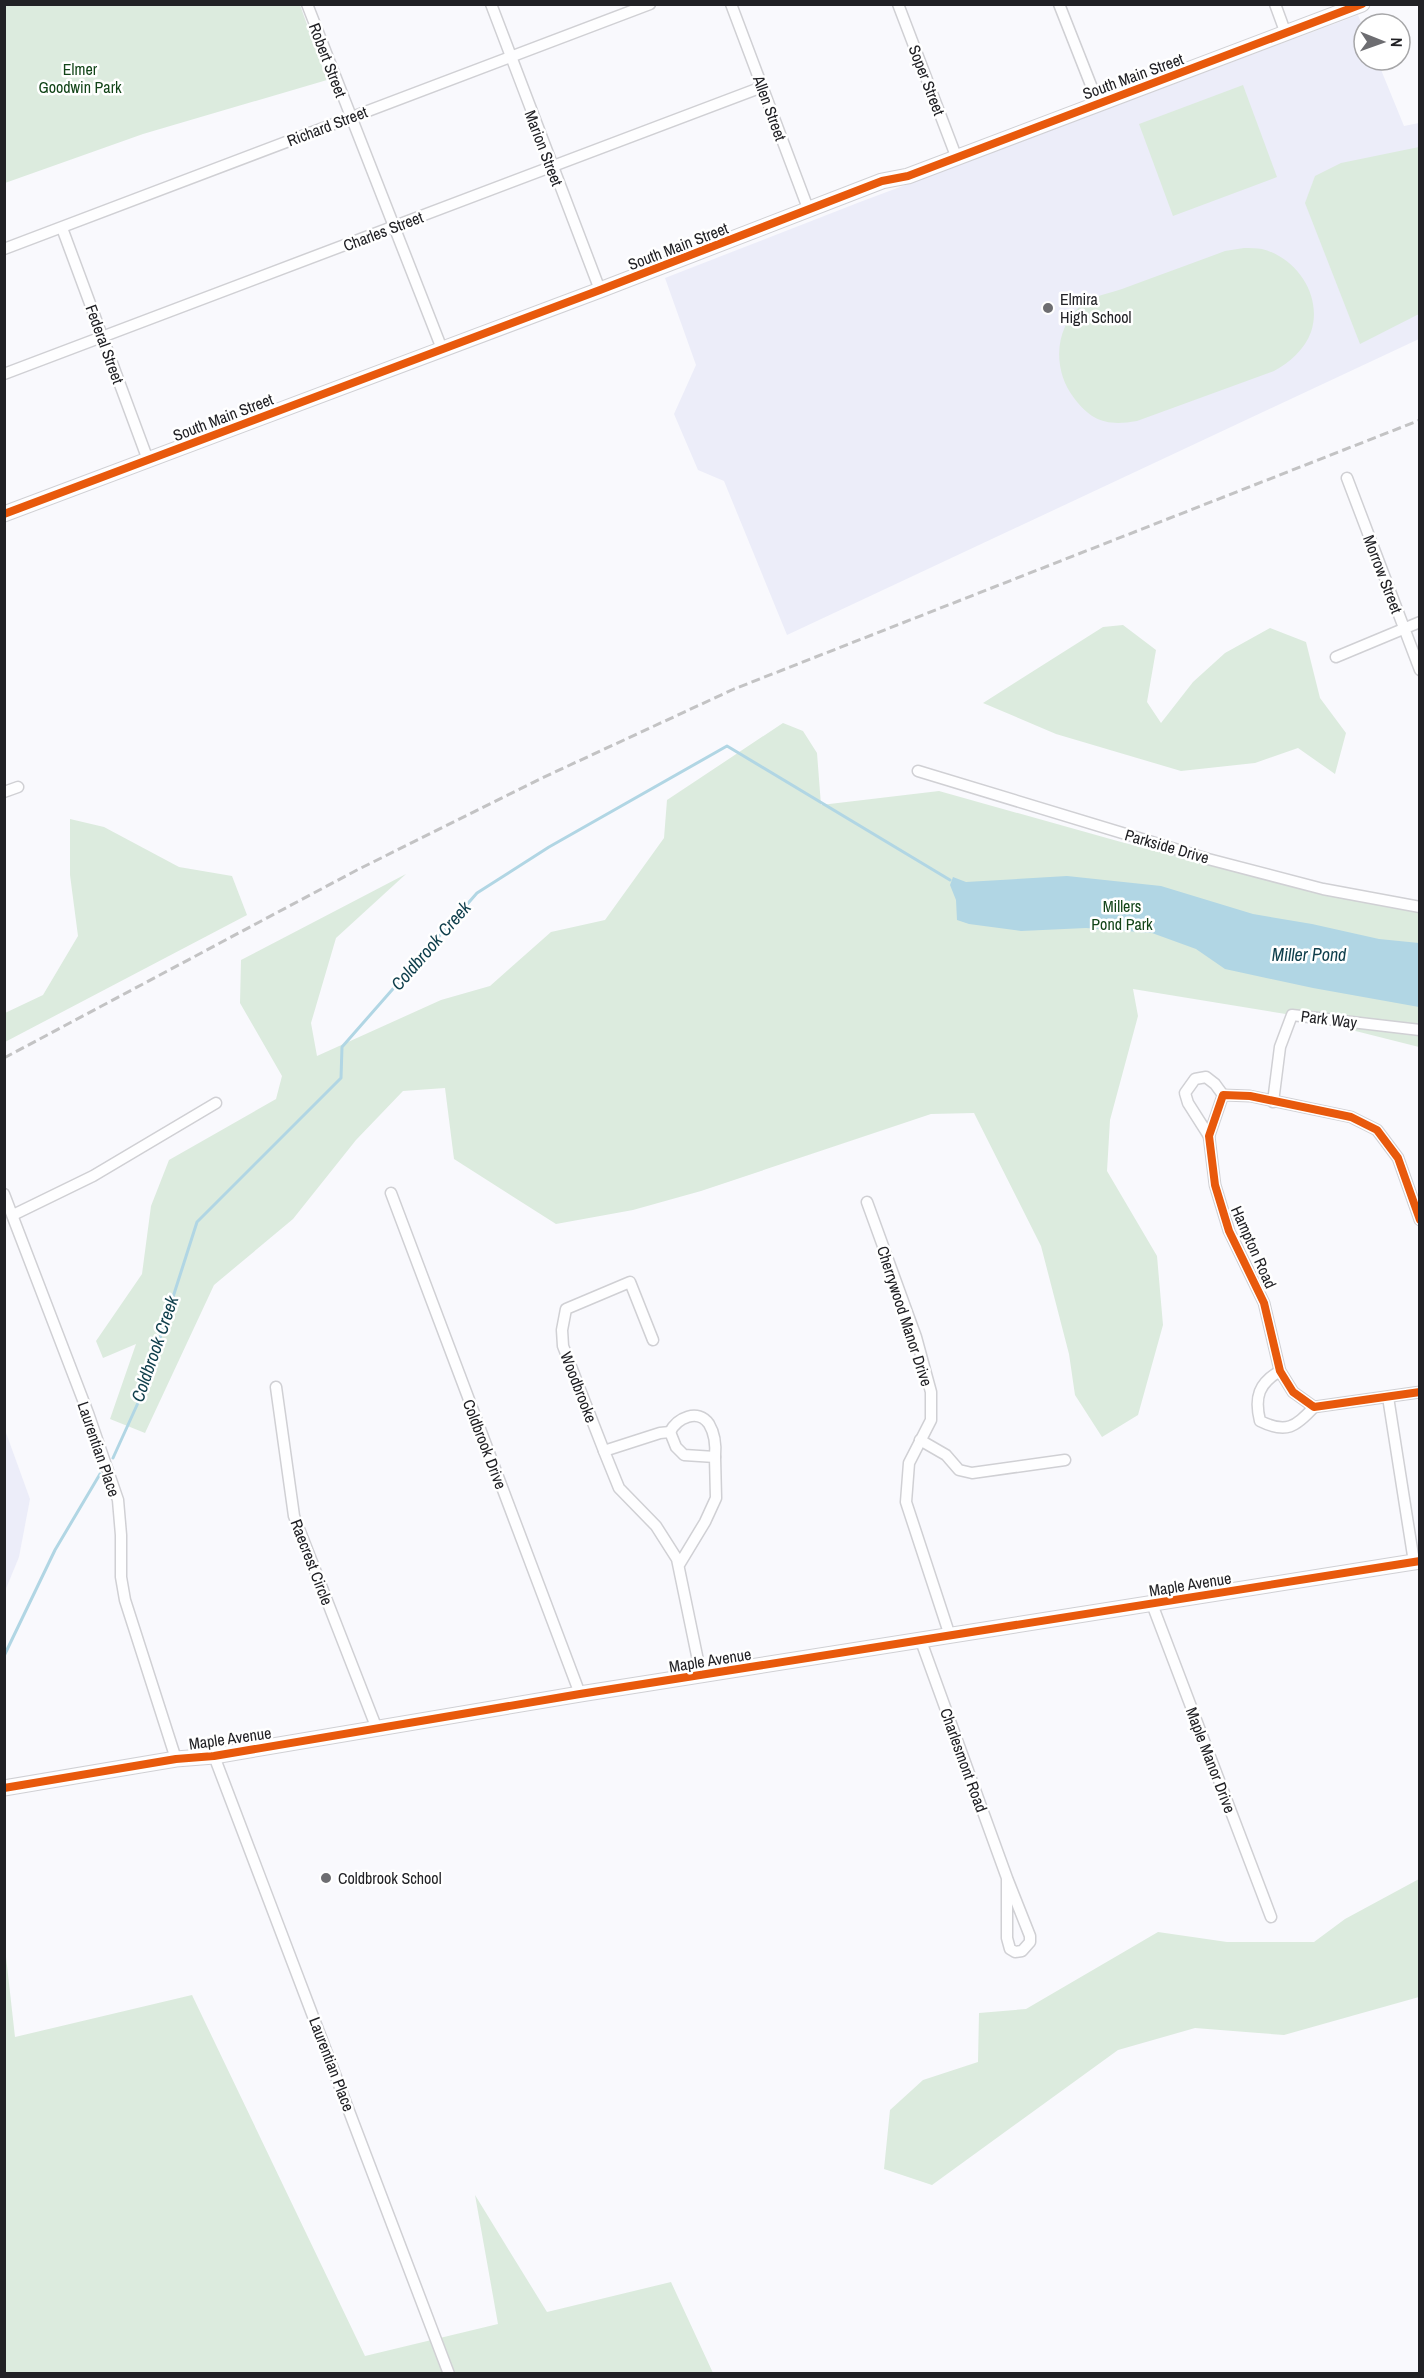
<svg xmlns="http://www.w3.org/2000/svg" width="1424" height="2378" font-family="'Archivo Narrow',sans-serif">
  <style>
    .built { fill: #ecedf9 }
    .green { fill: #dcebde }
    .water { fill: #b1d6e4 }
    .lines { fill: none; stroke-linecap: round; stroke-linejoin: round }
    .stream { stroke: #b1d6e4; stroke-width: 3 }
    .street-casing { stroke: #d0d0d4; stroke-width: 13 }
    .secondary-casing { stroke: #d0d0d4; stroke-width: 17 }
    .street { stroke: #fefeff; stroke-width: 10 }
    .secondary { stroke: #fefeff; stroke-width: 15 }
    .rail { stroke: #c3c3c4; stroke-width: 3; stroke-dasharray: 9 4.5; stroke-linecap: butt }
    .cycleway-casing { stroke: #fff; stroke-width: 11 }
    .cycleway { stroke: #e8590c; stroke-width: 8 }
    .poi-dot { fill: #6d6d71; stroke: #fff; stroke-width: 2 }
    .labels { text-anchor: middle; stroke-width: 5; stroke-linejoin: round; paint-order: stroke }
    .street-label { font-size: 16px; fill: #212125; stroke: #fff }
    .park-label { font-size: 16px; fill: #124418; stroke: #fff }
    .poi-label { font-size: 16px; fill: #212125; stroke: #fff; text-anchor: start }
    .water-label { font-size: 18px; font-style: italic; fill: #0e3e4b; stroke: #fff }
  </style>
  <rect width="100%" height="100%" fill="#f9f9fd"/>
  <g class="built">
    <path d="M1358,15l6,15v30h13l27,66 15,-3v216l-632,296 -63,-154 -26,-11 -24,-56 22,-49 -31,-87 195,-76z"/>
    <path d="M5,1430l25,69 -11,58 -14,34z"/>
  </g>
  <g class="green">
    <path d="M4,5h296l27,75 -184,54 -138,49z"/>
    <path d="M1243,85l34,92 -104,39 -34,-92z"/>
    <path d="M1419,147v167l-59,30 -55,-141 10,-27 26,-13z"/>
    <path d="M1244,248c6,0 13,0 18,1 35,9 61,47 49,83 -6,17 -22,31 -37,39l-137,50c-29,5 -45,1 -63,-23 -22,-28 -20,-72 9,-94 10,-8 27,-11 39,-15 34,-13 69,-25 103,-38z"/>
    <path d="M1123,625l33,25 -9,52 14,21 32,-41 32,-29 45,-25 36,14 14,56 26,35 -11,41 -37,-26 -43,15 -74,8 -125,-37 -73,-31 120,-76z"/>
    <path d="M783,723l20,8 14,22 4,52 118,-14 182,51 196,50 102,20v135l-127,-32 -159,-26 5,27 -28,104 -3,51 50,85 6,69 -25,90 -36,22 -27,-42 -6,-41 -28,-108 -67,-133 -43,1 -230,77 -68,19 -77,14 -102,-65 -9,-71 -42,3 -47,49 -63,79 -79,66 -69,148 -35,-14 26,-75 -33,14 -7,-17 46,-67 9,-68 18,-46 107,-61 6,-23 -42,-73 1,-43 165,-86 -70,64 -25,85 6,33 124,-56 49,-14 61,-54 54,-12 59,-82 3,-38z"/>
    <path d="M70,819l34,8 75,40 53,9 15,39 -242,127v-29l38,-18 35,-59 -8,-61z"/>
    <path d="M1419,1879v118l-135,38 -89,-7 -77,22 -186,135 -48,-16 6,-59 33,-30 55,-18 1,-49 47,-4 132,-77 69,10h87l31,-23z"/>
    <path d="M4,1939l11,98 177,-42 173,361 133,-32 -23,-129 72,117 124,-30 42,91h-708z"/>
  </g>
  <path class="water" d="M1067,876l94,10 92,28 59,10 67,15 40,4v64l-106,-19 -88,-19 -29,-20 -44,-16 -66,-5 -65,3 -52,-7 -12,-4 -1,-20 -6,-15 3,-8 13,5z"/>
  <g class="lines">
    <g class="stream">
      <path d="M113,1458l29,-64 55,-172 144,-144 1,-31 135,-154 72,-46 178,-101 223,134"/>
      <path d="M4,1656l51,-106 45,-76"/>
    </g>
    <defs>
      <g id="street">
        <path d="M307,4l135,345"/>
        <path d="M491,4l109,286"/>
        <path d="M731,4l78,207"/>
        <path d="M898,4l58,152"/>
        <path d="M1059,4l39,99"/>
        <path d="M1275,4l11,30"/>
        <path d="M62,228l86,232"/>
        <path d="M4,249l646,-245"/>
        <path d="M4,374l758,-287"/>
        <path d="M1347,478l73,192"/>
        <path d="M1336,657l84,-35"/>
        <path d="M918,771l290,88 115,30 97,18"/>
        <path d="M4,792l14,-5"/>
        <path d="M1273,1102l7,-55 12,-32 128,15"/>
        <path d="M1209,1136l-21,-33 -3,-10 10,-14 11,-2 9,7 8,11"/>
        <path d="M391,1193l189,501"/>
        <path d="M4,1194l84,219 30,87 3,35v42l4,23 51,159"/>
        <path d="M867,1202l49,135 15,55v28l-22,43 -3,39 44,134"/>
        <path d="M13,1215l80,-39 123,-73"/>
        <path d="M1420,1220l-22,-62 -21,-28 -26,-13 -101,-21 -27,-1 -14,41 6,49 14,46 35,72 16,68 13,21 21,15 106,-15"/>
        <path d="M1280,1371c-21,12 -26,26 -20,50 26,13 36,6 54,-14"/>
        <path d="M276,1387l18,129 83,213"/>
        <path d="M1388,1397l26,165"/>
        <path d="M670,1432c7,-14 28,-24 39,-8 6,10 7,22 6,33"/>
        <path d="M920,1440l26,15 13,15 13,3 93,-13"/>
        <path d="M604,1451l-41,-105 -1,-16 4,-21 64,-27 23,58"/>
        <path d="M679,1565l26,-43 11,-24 -1,-41 -31,-2 -8,-8 -6,-15 -10,1 -56,18 15,37 37,38 21,33 24,116"/>
        <path d="M1152,1604l119,313"/>
        <path d="M921,1641l86,237v60l3,11 5,3 7,-1 8,-9v-6l-23,-58"/>
        <path d="M214,1756l235,618"/>
      </g>
      <g id="secondary">
        <path d="M4,514l596,-224 282,-109 26,-5 454,-172"/>
        <path d="M4,1788l172,-29 38,-3 366,-62 840,-133"/>
      </g>
    </defs>
    <use href="#street" class="street-casing"/>
    <use href="#secondary" class="secondary-casing"/>
    <use href="#street" class="street"/>
    <use href="#secondary" class="secondary"/>
    <path class="rail" d="M4,1058l353,-188 185,-92 192,-89 686,-269"/>
    <defs>
      <g id="cycleway">
        <path d="M4,514l596,-224 282,-109 26,-5 454,-172"/>
        <path d="M1420,1220l-22,-62 -21,-28 -26,-13 -101,-21 -27,-1 -14,41 6,49 14,46 35,72 16,68 13,21 21,15 106,-15"/>
        <path d="M4,1788l172,-29 38,-3 366,-62 840,-133"/>
      </g>
    </defs>
    <use href="#cycleway" class="cycleway-casing"/>
    <use href="#cycleway" class="cycleway"/>
  </g>
  <g class="poi-dot">
    <circle cx="1048" cy="308" r="6"/>
    <circle cx="326" cy="1878" r="6"/>
  </g>
  <g class="labels">
    <g class="street-label">
      <text transform="translate(328 60) rotate(69)" y="6">Robert Street</text>
      <text transform="translate(1133 76) rotate(-20)" y="6">South Main Street</text>
      <text transform="translate(927 80) rotate(69)" y="6">Soper Street</text>
      <text transform="translate(770 108) rotate(70)" y="6">Allen Street</text>
      <text transform="translate(327 126) rotate(-21)" y="6">Richard Street</text>
      <text transform="translate(544 148) rotate(69)" y="6">Marion Street</text>
      <text transform="translate(383 231) rotate(-21)" y="6">Charles Street</text>
      <text transform="translate(678 246) rotate(-21)" y="6">South Main Street</text>
      <text transform="translate(105 344) rotate(70)" y="6">Federal Street</text>
      <text transform="translate(223 417) rotate(-21)" y="6">South Main Street</text>
      <text transform="translate(1383 574) rotate(69)" y="6">Morrow Street</text>
      <text transform="translate(1167 846) rotate(16)" y="6">Parkside Drive</text>
      <text transform="translate(1329 1019) rotate(7)" y="6">Park Way</text>
      <text transform="translate(1254 1247) rotate(66)" y="6">Hampton Road</text>
      <text transform="translate(905 1316) rotate(72)" y="6">Cherrywood Manor Drive</text>
      <text transform="translate(579 1387) rotate(69)" y="6">Woodbrooke</text>
      <text transform="translate(485 1444) rotate(69)" y="6">Coldbrook Drive</text>
      <text transform="translate(99 1449) rotate(71)" y="6">Laurentian Place</text>
      <text transform="translate(312 1562) rotate(69)" y="6">Raecrest Circle</text>
      <text transform="translate(1190 1584) rotate(-9)" y="6">Maple Avenue</text>
      <text transform="translate(710 1660) rotate(-9)" y="6">Maple Avenue</text>
      <text transform="translate(230 1738) rotate(-8)" y="6">Maple Avenue</text>
      <text transform="translate(964 1760) rotate(70)" y="6">Charlesmont Road</text>
      <text transform="translate(1211 1760) rotate(69)" y="6">Maple Manor Drive</text>
      <text transform="translate(332 2064) rotate(69)" y="6">Laurentian Place</text>
    </g>
    <g class="park-label">
      <text x="80" y="75">Elmer<tspan x="80" dy="18">Goodwin Park</tspan></text>
      <text x="1122" y="912">Millers<tspan x="1122" dy="18">Pond Park</tspan></text>
    </g>
    <g class="poi-label">
      <text x="1060" y="305">Elmira<tspan x="1060" dy="18">High School</tspan></text>
      <text x="338" y="1884">Coldbrook School</text>
    </g>
    <g class="water-label">
      <text transform="translate(431 946) rotate(-49)" y="6">Coldbrook Creek</text>
      <text x="1309" y="961">Miller Pond</text>
      <text transform="translate(155 1349) rotate(-71)" y="6">Coldbrook Creek</text>
    </g>
  </g>
  <rect width="1424" height="2378" fill="none" stroke="#212125" stroke-width="12"/>
  <g transform="translate(1382 42) rotate(91)"><circle r="28" fill="#ffffff" stroke="#a6a6a8" stroke-width="1.5"/>
  <path d="M0-4.5L10 22L0 15L-10 22Z" fill="#6d6d71"/>
  <text y="-9" font-size="16" font-weight="bold" text-anchor="middle" fill="#212125">N</text>
  </g>
</svg>
